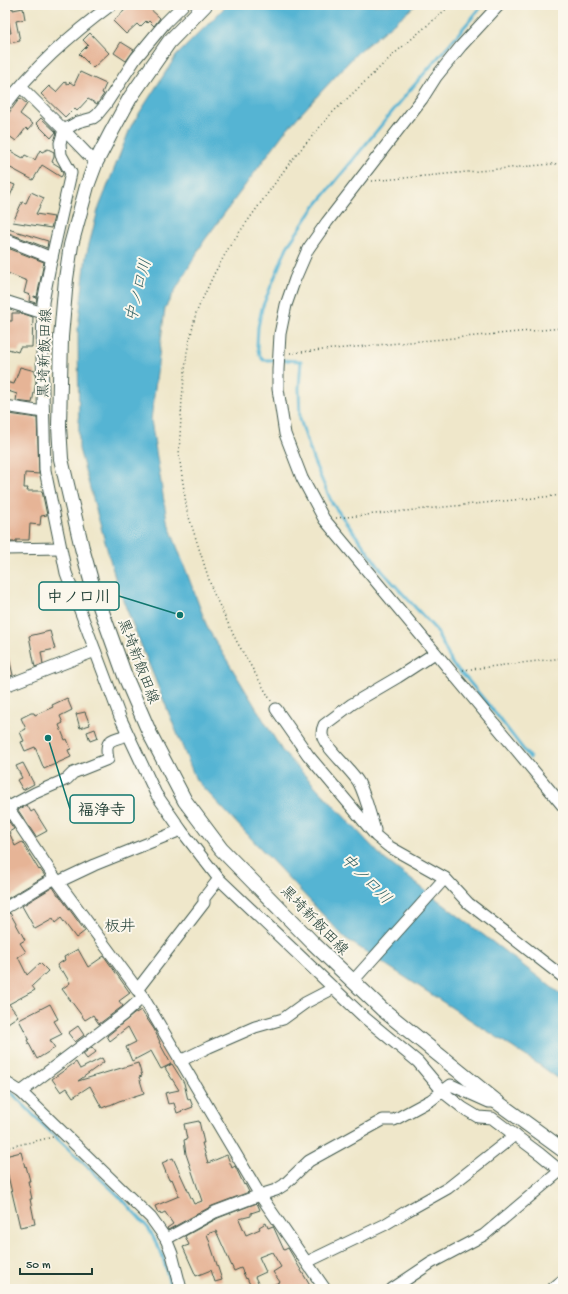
<svg xmlns="http://www.w3.org/2000/svg" width="568" height="1294" font-family="'Gochi Hand','Klee One',sans-serif">
  <style>
    .water { fill: #54b4d3; stroke: #3a7884 }
    .lines { fill: none; stroke-linecap: round; stroke-linejoin: round }
    .stream { stroke: #54b4d3; stroke-width: 3 }
    .building { fill: #e6b496 }
    .minor-casing { stroke: #3e564a; stroke-width: 13 }
    .major-casing { stroke: #3e564a; stroke-width: 16 }
    .path { stroke: #3e564a; stroke-width: 1.5; stroke-dasharray: 1 3; stroke-linecap: butt }
    .minor { stroke: #fff; stroke-width: 11 }
    .major { stroke: #fff; stroke-width: 14 }
    .labels { text-anchor: middle; stroke-width: 4; stroke-linejoin: round; paint-order: stroke }
    .street-label { font-size: 15px; fill: #1f3d34; stroke: #fbf7ec }
    .water-label { font-size: 16px; font-style: italic; fill: #2f6164; stroke: #fbf7ec }
    .neighbourhood-label { font-size: 16px; fill: #1f3d34; stroke: #fbf7ec }
    .leader { fill: none; stroke: #0f766e; stroke-width: 1.5 }
    .callout-dot { fill: #0f766e; stroke: #fbf7ec; stroke-width: 1.5 }
    .callout { fill: #fbf7ec; stroke: #0f766e; stroke-width: 1.5 }
    .callout-label { font-size: 16px; text-anchor: middle; font-weight: bold; fill: #1f3d34 }
  </style>
  <rect width="100%" height="100%" fill="#fbf7ec"/>
  <filter id="ink" filterUnits="userSpaceOnUse"><feTurbulence type="fractalNoise" baseFrequency=".025" numOctaves="2"/><feDisplacementMap in="SourceGraphic" scale="8" xChannelSelector="R" yChannelSelector="G"/><feConvolveMatrix kernelMatrix="1 2 1 2 8 2 1 2 1" color-interpolation-filters="sRGB"/></filter>
  <filter id="wash" filterUnits="userSpaceOnUse"><feTurbulence type="fractalNoise" baseFrequency=".012" numOctaves="4" result="noise"/><feDisplacementMap in="SourceGraphic" scale="16" xChannelSelector="R" yChannelSelector="G"/><feGaussianBlur stdDeviation="0.9" result="paint"/><feColorMatrix in="noise" values="0 0 0 0 0 0 0 0 0 0 0 0 0 0 0 0 0 1.4 0 .05"/><feComposite in="paint" operator="in"/></filter>
  <g filter="url(#wash)">
    <rect width="100%" height="100%" fill="#efe7ca"/>
    <path class="water" d="M227,5h189l-59,48 -71,77 -82,111 -39,67 -14,112 16,100 41,109 75,123 100,106 180,138v86l-22,-16 -196,-128 -149,-158 -78,-192 -39,-139 -1,-121 8,-72 12,-46 33,-84 45,-70z"/>
    <g class="lines">
      <g class="stream">
        <path d="M275,360h-12l-4,-6 -2,-8 1,-19 4,-19 25,-61 26,-38 92,-113 78,-91"/>
        <path d="M281,360l20,1 -2,27 1,31 14,43 18,41 50,68 54,59 17,35 14,14 29,35 34,44"/>
        <path d="M10,1091l33,34 80,75 26,29 13,25 9,35"/>
      </g>
    </g>
    <g id="blocks">
      <g class="building">
        <path d="M123,5h23l14,13 -6,8 -5,-5 -2,2 -1,-2 -6,6 -3,-3 -11,10 -13,-13 13,-12z"/>
        <path d="M13,8v2l10,-2 2,11 -9,2 4,20 -10,2 -2,-10h3l-5,-24z"/>
        <path d="M90,33l19,20 -16,15 -14,-14 9,-9 -5,-5z"/>
        <path d="M121,42l13,8 -8,11 -12,-8z"/>
        <path d="M80,72l26,12 -4,9 2,1 -7,10 -9,-5 -11,12 -3,-3 -9,9 -24,-23 8,-8 7,6 9,-10 3,2 2,-2 4,3z"/>
        <path d="M20,98l7,6 -7,10 13,10 -5,6 -2,-2 -10,13 -11,-8v-15z"/>
        <path d="M41,118l15,14 -5,6 -15,-15z"/>
        <path d="M5,148l18,10 2,-3 10,5 5,-10 2,2 6,-3 6,3v5l-2,5 8,5 3,7 -2,3 -19,-12 -9,15 -28,-15z"/>
        <path d="M5,181l10,4 -10,22z"/>
        <path d="M31,192l13,6 -8,16 18,3 -3,11 -38,-6 9,-20 4,1z"/>
        <path d="M8,229l40,12 -1,7 -41,-16z"/>
        <path d="M5,247l39,15 -7,35 -3,-1v1l3,1 -1,5 -7,-2 1,-6 -6,-2 3,-12 -22,-9z"/>
        <path d="M12,313h9l12,4 -1,30h-12l-2,5 -13,-4v-27h7z"/>
        <path d="M20,367l15,4 1,11 -4,21 -16,-2 1,-7 -12,-4v-8l9,2z"/>
        <path d="M9,414l28,4 2,56 -14,-1 -1,15h4l-1,3h15l5,24 -6,1 -1,9 -10,-1 -1,16h-13v2h-7v-7h-4v-113h3z"/>
        <path d="M50,631l5,18 -14,3 2,12 -8,3 -6,-31z"/>
        <path d="M8,654l5,21 -7,3 -1,-23z"/>
        <path d="M67,698l5,12 -12,6 3,7 -4,2 6,15 2,-1 4,10 -3,1 3,7 -27,12 -9,-22 -10,4 -4,-9 3,-1 -4,-9 6,-3 -5,-11 10,-5h3l1,2 18,-8 -1,-2z"/>
        <path d="M85,712l5,13 -10,3 -4,-14z"/>
        <path d="M95,729l3,9 -8,3 -3,-9z"/>
        <path d="M23,763l11,21 -11,6 -6,-10 5,-2 -6,-12z"/>
        <path d="M27,805l4,7 3,-2 13,21 -11,6 -18,-27z"/>
        <path d="M5,816l9,13 -5,3 6,14 7,-4 17,28 1,-1 5,7 -40,24z"/>
        <path d="M53,887l5,8h1l26,36 -9,7 -15,-20 -6,5 -2,-4 -18,10 -13,-23z"/>
        <path d="M10,913l15,27 -5,3 6,9 -8,5 9,18 13,-12 8,8 -16,15 3,4 -26,14 9,12 -13,9v-110z"/>
        <path d="M78,949l10,18 16,-11 26,37 -11,8 4,5 -24,18 -6,-9 -8,5 -23,-31 8,-6 -7,-12 -2,1 -4,-7 8,-5 -1,-3z"/>
        <path d="M50,1004l8,15 -4,2 8,13 -12,6 5,8 -18,11 -10,-19 2,-1 -10,-19z"/>
        <path d="M141,1010l13,19 6,13h-1l12,22 -10,5 -10,-18 -19,10 -6,-14 10,-5 -8,-15 -18,14 -3,-5 27,-22z"/>
        <path d="M78,1026l6,9 -9,7 -7,-9z"/>
        <path d="M92,1047l4,5 -9,7 -4,-5z"/>
        <path d="M102,1058l2,4 -26,19 60,-18 4,13 -3,1 5,16 -25,8 -9,4h-1l-7,3 -12,-22 -17,11 -6,-9 -6,4 -9,-13 24,-17 4,7z"/>
        <path d="M172,1064l12,19 4,17 2,-1 3,8 -16,6 -3,-10 -6,1 -3,-11 14,-3 -14,-22z"/>
        <path d="M199,1121l5,22h-2l6,20 19,-8 5,13 3,-2 9,19 1,-1 4,8 -37,14 -44,24 -1,-2 6,-4 -8,-12 -4,2 -1,-2 -2,1 -3,-7 24,-10 -7,-17 -3,1 -7,-17 11,-5 21,46 8,-3 -16,-47 -2,-14 3,-1 -3,-15z"/>
        <path d="M21,1152l4,15 1,-1 4,15h-2l4,18h-2l5,25 -15,3 -15,-64v-7z"/>
        <path d="M257,1203l3,7 -9,3v3l-12,3 7,16 14,-6 -1,-2 7,-4 2,5 5,-2 11,24 4,-2 24,41h-48l16,-7 -7,-10 8,-5 -9,-15 -13,5 7,15 -11,5 6,12h-9l-5,-11 -1,1 -5,-11 -7,3 -18,-40 -9,3 15,46 -7,2 -4,-12 -15,6 -13,-29 6,-2 -4,-9 33,-18z"/>
      </g>
    </g>
  </g>
  <g filter="url(#ink)">
    <use href="#blocks" fill-opacity="0" stroke="#3e564a" stroke-width="1"/>
    <g class="lines">
      <defs>
        <g id="minor">
          <path d="M183,5l-18,18 -29,35 -30,46 -9,11 -4,3 -15,4 -14,8 -4,13 1,12 10,18 -21,93 -7,36 -1,53 3,115 21,103 54,144 36,77 25,36 38,49 146,139 53,44 26,31 19,15 15,9 14,1 48,36 23,19"/>
          <path d="M499,5l-38,41 -25,31 -14,22 -95,123 -19,27 -13,30 -9,26 -6,29 -2,36v19l7,45 17,44 22,41 239,287"/>
          <path d="M21,87l43,43 27,28 5,4"/>
          <path d="M5,105c29,-37 69,-73 106,-100"/>
          <path d="M5,239l47,19"/>
          <path d="M5,301l38,12"/>
          <path d="M5,406l38,6"/>
          <path d="M5,549l55,-1"/>
          <path d="M5,686l90,-35"/>
          <path d="M276,709l32,46 68,81 12,10 57,32 23,25 95,74"/>
          <path d="M5,803l50,75 88,119 117,198 65,94"/>
          <path d="M5,809l30,-16 32,-14 6,-6 35,-14c-4,-20 3,-19 20,-24"/>
          <path d="M375,830c-5,-15 -9,-33 -16,-47 -6,-12 -37,-38 -37,-49 0,-3 1,-7 2,-9l28,-21 46,-27 37,-24"/>
          <path d="M58,882l36,-17 87,-35"/>
          <path d="M5,908l50,-30"/>
          <path d="M352,982l93,-104"/>
          <path d="M137,990l67,-87v-5l15,-19"/>
          <path d="M180,1061l29,-14 46,-20 28,-8 22,-16 29,-15"/>
          <path d="M5,1082l16,10 130,126 15,21 6,15 9,35"/>
          <path d="M21,1092l103,-78 19,-17"/>
          <path d="M166,1239l49,-27 45,-17 16,-5 8,-5 25,-24 74,-41h11l37,-20 20,-15 38,17h7"/>
          <path d="M307,1262l77,-37 23,-14 41,-23 67,-53"/>
          <path d="M392,1289l39,-26 53,-28 76,-64"/>
          <path d="M552,1289l11,-9"/>
        </g>
        <path id="major" d="M205,5l-36,37 -39,56 -18,33 -16,31 -9,24 -16,59 -5,34 -5,58 -2,89 2,33 21,89 10,36 33,92 25,58 35,67 36,48 92,94 69,66 115,93 66,48"/>
      </defs>
      <use href="#minor" class="minor-casing"/>
      <use href="#major" class="major-casing"/>
      <g class="path">
        <path d="M372,181l191,-18"/>
        <path d="M290,353l273,-25"/>
        <path d="M336,518l227,-23"/>
        <path d="M463,670l100,-12"/>
        <path d="M271,701l-34,-59 -24,-50 -26,-81 -8,-56 3,-57 5,-46 9,-39 18,-39 17,-30 60,-83 40,-47 63,-60 57,-49"/>
        <path d="M5,1148l48,-11"/>
      </g>
      <use href="#minor" class="minor"/>
      <use href="#major" class="major"/>
    </g>
  </g>
  <g class="labels">
    <g class="street-label">
      <text transform="translate(44 353) rotate(-88)" y="5">黒埼新飯田線</text>
      <text transform="translate(139 661) rotate(69)" y="5">黒埼新飯田線</text>
      <text transform="translate(315 920) rotate(46)" y="5">黒埼新飯田線</text>
    </g>
    <g class="water-label">
      <text transform="translate(137 290) rotate(-76)" y="6">中ノ口川</text>
      <text transform="translate(367 878) rotate(45)" y="6">中ノ口川</text>
    </g>
    <g class="neighbourhood-label">
      <text x="120" y="931">板井</text>
    </g>
  </g>
  <path class="leader" d="M180 615L119 596M48 738L70 809"/>
  <g class="callout-dot">
    <circle cx="180" cy="615" r="4"/>
    <circle cx="48" cy="738" r="4"/>
  </g>
  <g class="callout">
    <rect x="39" y="582" width="80" height="28" rx="4"/>
    <rect x="70" y="795" width="64" height="28" rx="4"/>
  </g>
  <g class="callout-label">
    <text x="79" y="602">中ノ口川</text>
    <text x="102" y="815">福浄寺</text>
  </g>
  <rect width="568" height="1294" fill="none" stroke="#fbf7ec" stroke-width="20"/>
  <path d="M20 1268v6h72v-6" fill="none" stroke="#1f3d34" stroke-width="2"/>
  <text x="26" y="1268" font-size="12" fill="#1f3d34" stroke="#fbf7ec" stroke-width="3" paint-order="stroke">50 m</text>
</svg>
